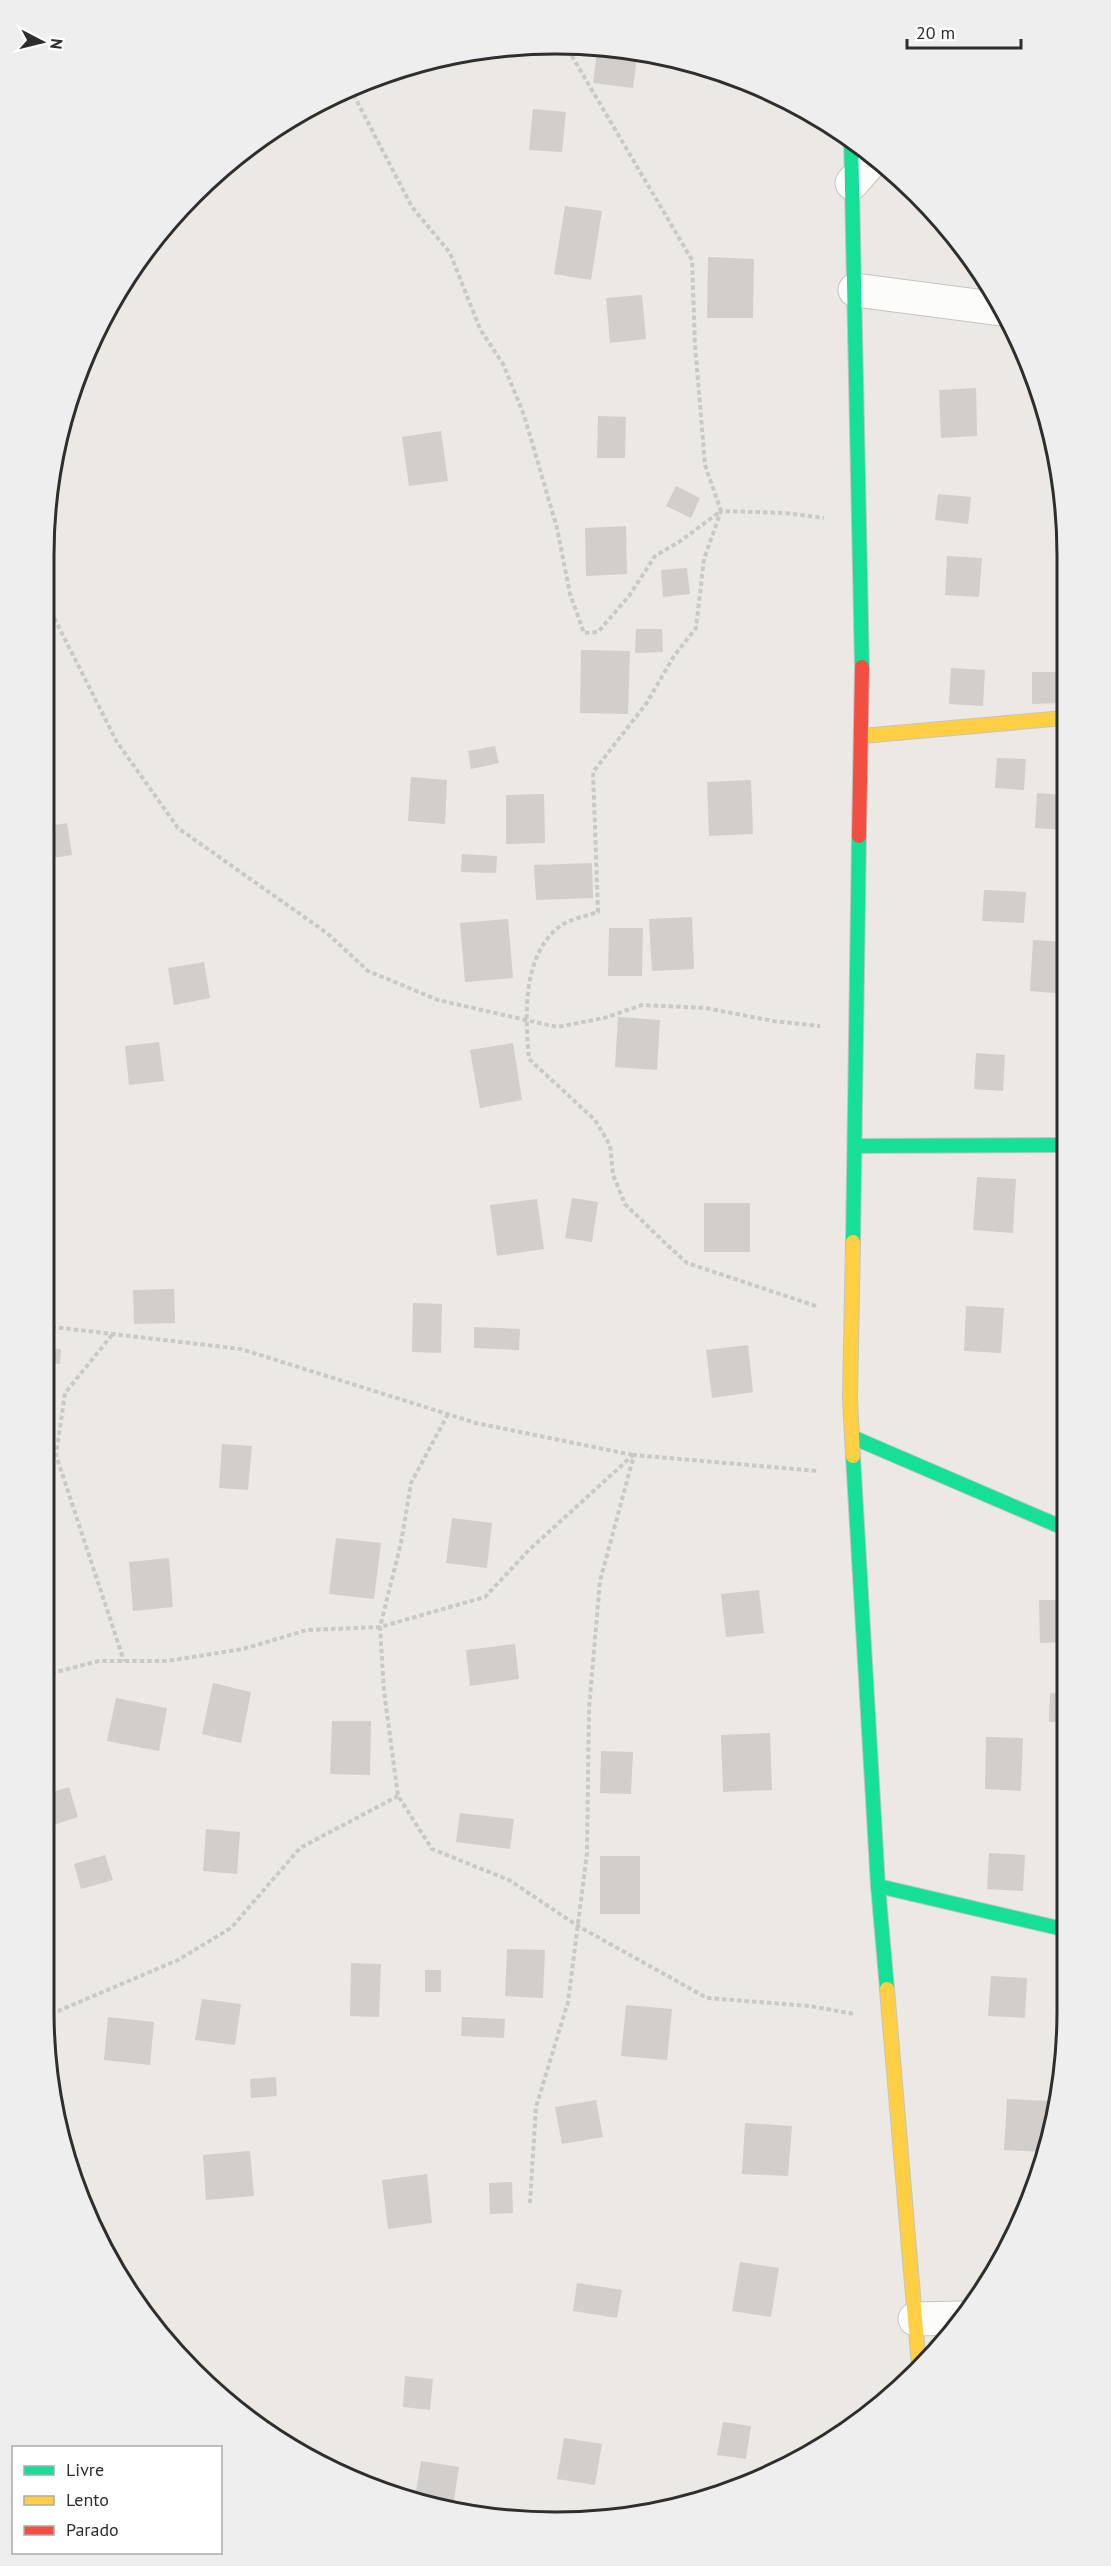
<svg xmlns="http://www.w3.org/2000/svg" width="1111" height="2566" font-family="'PT Sans',sans-serif">
  <style>
    .building { fill: #d1cecb }
    .lines { fill: none; stroke-linecap: round; stroke-linejoin: round }
    .street-casing { stroke: #c5c4c5; stroke-width: 35 }
    .fast-casing { stroke: #c5c4c5; stroke-width: 16 }
    .slow-casing { stroke: #c5c4c5; stroke-width: 16 }
    .jam-casing { stroke: #c5c4c5; stroke-width: 16 }
    .path { stroke: #c9c9c8; stroke-width: 4; stroke-dasharray: 4.5 3; stroke-linecap: butt }
    .street { stroke: #fcfcfb; stroke-width: 33 }
    .fast { stroke: #16e098; stroke-width: 14 }
    .slow { stroke: #ffcf43; stroke-width: 14 }
    .jam { stroke: #f24e42; stroke-width: 14 }
    .rim { fill: none; stroke: #2e2e2e; stroke-width: 3 }
  </style>
  <rect width="100%" height="100%" fill="#ece8e4"/>
  <g class="building">
    <path d="M597,52l40,5 -4,31 -40,-5z"/>
    <path d="M533,109l33,3 -4,40 -33,-2z"/>
    <path d="M565,206l37,5 -11,69 -37,-6z"/>
    <path d="M708,257l46,2 -1,59h-46z"/>
    <path d="M642,295l4,44 -36,4 -4,-45z"/>
    <path d="M976,388l1,48 -36,2 -2,-48z"/>
    <path d="M598,416l28,1 -1,41h-28z"/>
    <path d="M441,431l7,50 -39,5 -7,-49z"/>
    <path d="M676,486l24,12 -9,20 -25,-12z"/>
    <path d="M938,494l33,3 -3,27 -33,-4z"/>
    <path d="M626,526l1,48 -41,2 -1,-48z"/>
    <path d="M947,556l35,2 -3,39 -34,-2z"/>
    <path d="M687,568l3,26 -27,3 -2,-27z"/>
    <path d="M636,629h26l1,23 -28,1z"/>
    <path d="M581,650l49,1 -2,63 -48,-1z"/>
    <path d="M951,668l34,2 -2,36 -34,-2z"/>
    <path d="M1032,672h31l1,31 -32,1z"/>
    <path d="M495,746l4,17 -28,6 -3,-18z"/>
    <path d="M997,758l29,1 -2,31 -29,-2z"/>
    <path d="M411,777l36,3 -2,44 -37,-3z"/>
    <path d="M751,780l2,54 -44,2 -2,-54z"/>
    <path d="M1037,793l27,2v35l-29,-2z"/>
    <path d="M544,794l1,49 -39,1v-49z"/>
    <path d="M67,823l5,32 -26,4 -2,-32z"/>
    <path d="M462,854l35,2 -1,17 -35,-1z"/>
    <path d="M592,863l1,35 -57,2 -2,-35z"/>
    <path d="M984,890l42,2 -2,31 -42,-2z"/>
    <path d="M692,917l2,52 -42,2 -3,-52z"/>
    <path d="M508,919l5,59 -48,4 -5,-59z"/>
    <path d="M609,928h34l-1,48h-34z"/>
    <path d="M1033,940l31,2 1,52 -35,-3z"/>
    <path d="M204,962l6,36 -36,7 -6,-37z"/>
    <path d="M618,1017l42,3 -3,50 -42,-3z"/>
    <path d="M159,1042l5,39 -35,4 -4,-39z"/>
    <path d="M513,1043l9,57 -42,8 -10,-58z"/>
    <path d="M976,1053l29,2 -2,36 -29,-2z"/>
    <path d="M977,1177l39,2 -3,54 -40,-3z"/>
    <path d="M572,1198l26,4 -6,40 -27,-4z"/>
    <path d="M537,1199l7,50 -47,7 -7,-51z"/>
    <rect x="704" y="1203" width="46" height="49"/>
    <path d="M174,1289l1,34 -41,1 -1,-34z"/>
    <path d="M413,1303l29,1 -1,49 -29,-1z"/>
    <path d="M966,1306l38,2 -3,45 -37,-2z"/>
    <path d="M474,1327l46,2 -1,21 -45,-2z"/>
    <path d="M748,1345l5,47 -41,6 -6,-48z"/>
    <path d="M46,1348l15,1 -1,15 -16,-2z"/>
    <path d="M222,1444l30,2 -4,44 -29,-2z"/>
    <path d="M452,1518l40,5 -5,45 -41,-5z"/>
    <path d="M336,1538l45,5 -7,56 -45,-5z"/>
    <path d="M169,1558l4,49 -40,4 -4,-49z"/>
    <path d="M759,1590l5,43 -38,4 -5,-43z"/>
    <path d="M1039,1600h27v42l-26,1z"/>
    <path d="M515,1644l4,35 -49,7 -4,-36z"/>
    <path d="M213,1683l38,9 -10,51 -39,-9z"/>
    <path d="M1050,1693l17,1v29l-18,-1z"/>
    <path d="M116,1698l51,10 -8,43 -52,-10z"/>
    <path d="M332,1721h39l-1,54 -40,-1z"/>
    <path d="M770,1733l2,57 -49,2 -2,-57z"/>
    <path d="M986,1737l37,1 -2,53 -36,-2z"/>
    <path d="M601,1751l32,1 -2,42 -31,-1z"/>
    <path d="M69,1787l9,30 -34,11v-33z"/>
    <path d="M460,1813l54,6 -4,30 -54,-7z"/>
    <path d="M206,1829l34,3 -3,42 -34,-3z"/>
    <path d="M989,1853l36,2 -2,36 -36,-2z"/>
    <path d="M105,1855l8,25 -32,9 -7,-25z"/>
    <rect x="600" y="1856" width="40" height="58"/>
    <path d="M507,1949l38,1 -2,48 -38,-2z"/>
    <path d="M351,1963l30,1 -2,53 -29,-1z"/>
    <rect x="425" y="1970" width="16" height="22"/>
    <path d="M991,1976l36,2 -2,40 -37,-2z"/>
    <path d="M202,1999l39,5 -6,41 -40,-5z"/>
    <path d="M626,2005l46,4 -5,51 -46,-4z"/>
    <path d="M108,2017l46,5 -4,43 -46,-5z"/>
    <path d="M462,2017l43,2 -1,19 -43,-2z"/>
    <path d="M1056,2032h8l-4,24h-5z"/>
    <path d="M276,2077l1,19 -26,2 -1,-19z"/>
    <path d="M1007,2099l43,2 -6,51 -40,-2z"/>
    <path d="M64,2100l1,31h-2l-5,-30z"/>
    <path d="M596,2100l7,37 -41,7 -7,-37z"/>
    <path d="M745,2123l47,3 -4,50 -46,-2z"/>
    <path d="M250,2151l4,45 -48,4 -3,-45z"/>
    <path d="M427,2174l5,49 -44,6 -6,-49z"/>
    <path d="M512,2182l1,31 -23,1 -1,-31z"/>
    <path d="M740,2262l39,6 -8,49 -39,-6z"/>
    <path d="M577,2283l45,7 -5,28 -44,-7z"/>
    <path d="M405,2376l28,3 -3,31 -27,-3z"/>
    <path d="M723,2422l28,4 -5,33 -29,-4z"/>
    <path d="M564,2438l38,6 -7,41 -38,-6z"/>
    <path d="M421,2461l38,6 -6,40 -38,-10z"/>
  </g>
  <g class="lines">
    <defs>
      <g id="street">
        <path d="M852,183l21,-24"/>
        <path d="M855,290l146,19"/>
        <path d="M915,2319l47,-1"/>
      </g>
      <g id="fast">
        <path d="M851,139l11,528"/>
        <path d="M855,1146l210,-1"/>
        <path d="M853,1242l6,-406"/>
        <path d="M852,1437l214,92"/>
        <path d="M853,1456l25,430 9,103"/>
        <path d="M878,1886l189,44"/>
      </g>
      <g id="slow">
        <path d="M862,736l202,-18"/>
        <path d="M853,1242l-3,156 3,58"/>
        <path d="M887,1989l32,377"/>
      </g>
      <path id="jam" d="M859,836l3,-169"/>
    </defs>
    <use href="#street" class="street-casing"/>
    <use href="#fast" class="fast-casing"/>
    <use href="#slow" class="slow-casing"/>
    <use href="#jam" class="jam-casing"/>
    <g class="path">
      <path d="M350,88l62,119 38,46 30,76 23,35 21,51 33,113 13,66 14,39 14,-1 31,-36 26,-40 24,-14 42,-31 -16,-46 -10,-120 -3,-85 -126,-214"/>
      <path d="M44,598l73,144 61,86 149,105 41,38 70,29 119,27 47,-9 38,-13 64,3 67,13 47,5"/>
      <path d="M816,1306l-129,-43 -21,-19 -41,-40 -12,-29 -3,-30 -15,-25 -66,-61c-4,-43 -7,-103 30,-132 10,-8 28,-11 39,-15l-5,-140 53,-68 28,-48 22,-28 8,-69 17,-48 64,2 39,5"/>
      <path d="M44,1326l197,23 235,74 157,32"/>
      <path d="M112,1335l-47,58 -9,62 68,206"/>
      <path d="M448,1414l-37,69 -10,60 -21,84 4,64 14,105 34,53 77,31 69,46 129,72 103,8 44,8"/>
      <path d="M44,1675l55,-14h68l76,-12 64,-19 73,-3 105,-30 44,-47 104,-95"/>
      <path d="M44,2017l134,-57 53,-32 69,-80 98,-52"/>
      <path d="M530,2203l6,-96 32,-105 19,-149 2,-145 11,-127 34,-126 184,16"/>
    </g>
    <use href="#street" class="street"/>
    <use href="#fast" class="fast"/>
    <use href="#slow" class="slow"/>
    <use href="#jam" class="jam"/>
  </g>
  <path d="M0 0H1111V2566H0ZM555 54H556A501 501 0 0 1 1057 555V2011A501 501 0 0 1 556 2512H555A501 501 0 0 1 54 2011V555A501 501 0 0 1 555 54Z" fill="#eee" fill-rule="evenodd"/>
  <path class="rim" d="M555 54H556A501 501 0 0 1 1057 555V2011A501 501 0 0 1 556 2512H555A501 501 0 0 1 54 2011V555A501 501 0 0 1 555 54Z"/>
  <rect x="12" y="2446" width="210" height="108" fill="#ffffff" stroke="#ababab" stroke-width="1.5"/>
  <rect x="24" y="2466" width="30" height="9" fill="#16e098" stroke="#ababab" stroke-width="1.5"/>
  <text x="66" y="2476" font-size="18" fill="#2e2e2e">Livre</text>
  <rect x="24" y="2496" width="30" height="9" fill="#ffcf43" stroke="#ababab" stroke-width="1.5"/>
  <text x="66" y="2506" font-size="18" fill="#2e2e2e">Lento</text>
  <rect x="24" y="2526" width="30" height="9" fill="#f24e42" stroke="#ababab" stroke-width="1.5"/>
  <text x="66" y="2536" font-size="18" fill="#2e2e2e">Parado</text>
  <g transform="translate(42 42) rotate(97)" stroke="#ffffff" stroke-width="4.5" paint-order="stroke">
  <path d="M0-4.5L10 22L0 15L-10 22Z" fill="#2e2e2e"/>
  <text y="-9" font-size="16" font-weight="bold" text-anchor="middle" fill="#2e2e2e">N</text>
  </g>
  <path d="M907 39v9h114v-9" fill="none" stroke="#2e2e2e" stroke-width="3"/>
  <text x="916" y="39" font-size="18" fill="#2e2e2e" stroke="#ffffff" stroke-width="4.5" paint-order="stroke">20 m</text>
</svg>
